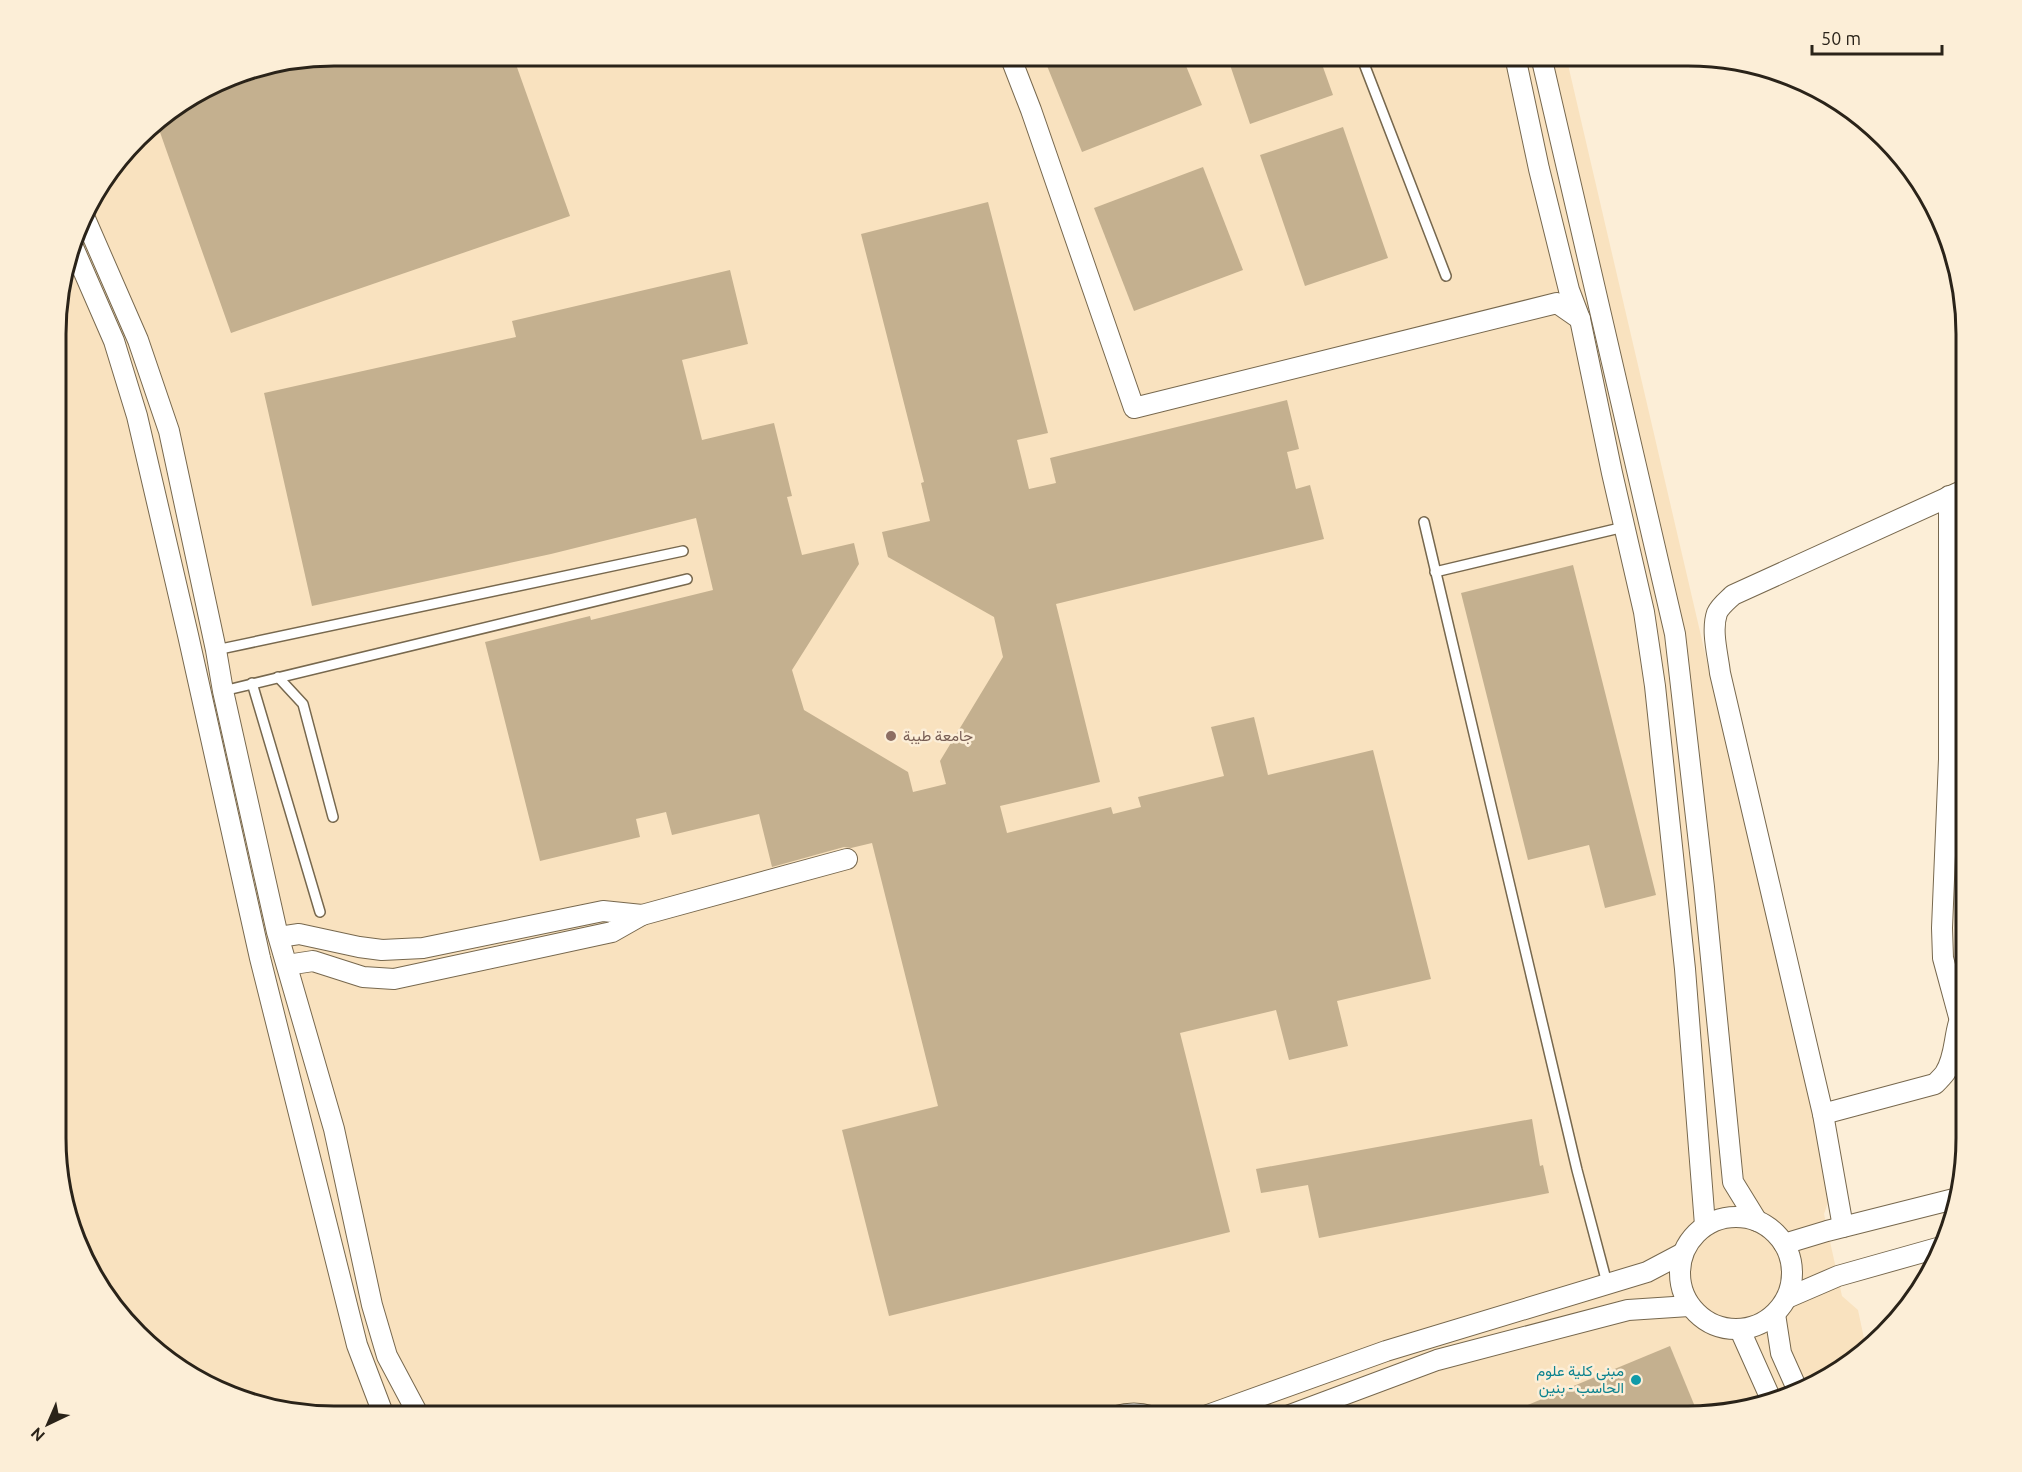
<svg xmlns="http://www.w3.org/2000/svg" width="2022" height="1472" font-family="Ubuntu,Vazirmatn,sans-serif">
  <style>
    .built { fill: #f9e2bf }
    .building { fill: #c4b08f }
    .lines { fill: none; stroke-linecap: round; stroke-linejoin: round }
    .lane-casing { stroke: #77684e; stroke-width: 12 }
    .street-casing { stroke: #77684e; stroke-width: 22 }
    .lane { stroke: #fff; stroke-width: 9 }
    .street { stroke: #fff; stroke-width: 20 }
    .education-dot { fill: #8d6e63; stroke: #fceed7; stroke-width: 2 }
    .culture-dot { fill: #0f9aa8; stroke: #fceed7; stroke-width: 2 }
    .labels { text-anchor: middle; stroke-width: 5; stroke-linejoin: round; paint-order: stroke }
    .education-label { font-size: 15px; fill: #785e54; stroke: #fceed7; text-anchor: start }
    .culture-label { font-size: 15px; fill: #0d838f; stroke: #fceed7; text-anchor: end }
    .rim { fill: none; stroke: #2a2319; stroke-width: 3 }
  </style>
  <rect width="100%" height="100%" fill="#fceed7"/>
  <path class="built" d="M334,56h1232l265,1138 -7,20 18,82 16,14 7,33 -54,45 -123,28h-1372l-72,-14 -80,-43 -71,-82 -35,-103v-876l26,-87 66,-86 78,-48z"/>
  <g class="building">
    <path d="M334,56h179l57,160 -339,117 -75,-212 27,-17 126,-43z"/>
    <path d="M1043,56h139l20,49 -120,47z"/>
    <path d="M1227,56h92l14,39 -83,29z"/>
    <path d="M1343,127l45,131 -83,28 -45,-131z"/>
    <path d="M1203,167l40,103 -109,41 -40,-103z"/>
    <path d="M988,202l60,231 -31,7 12,49 27,-6 -6,-25 237,-58 12,49 -12,3 9,37 14,-4 14,54 -268,65 44,178 -100,24 7,27 104,-26 2,7 28,-7 -3,-10 86,-21 -13,-49 43,-10 14,58 105,-25 58,229 -94,22 11,45 -59,14 -13,-50 -96,23 50,199 -341,84 -47,-186 96,-24 -66,-263 -21,5 -7,-1 -72,20 -13,-53 -87,21 -6,-23 -30,7 4,18 -100,24 -55,-219 105,-26 1,4 122,-30 -17,-72 -145,36 -239,52 -48,-213 252,-56 -4,-16 218,-51 18,74 -66,16 20,80 72,-17 18,73 -5,1 15,58 52,-12 5,21 -67,106 12,40 104,62 5,20 33,-8 -6,-23 63,-104 -9,-40 -106,-60 -6,-25 48,-11 -9,-38 3,-1 -63,-248z"/>
    <path d="M1573,565l83,330 -51,13 -16,-63 -61,15 -67,-267z"/>
    <path d="M1532,1119l8,47 3,-1 6,28 -230,45 -11,-53 -47,8 -5,-24z"/>
    <path d="M1670,1346l28,68 -10,2h-187z"/>
  </g>
  <g class="lines">
    <defs>
      <g id="lane">
        <path d="M1361,56l85,220"/>
        <path d="M1424,522l153,648 30,113"/>
        <path d="M1435,572l189,-45"/>
        <path d="M216,650l467,-99"/>
        <path d="M278,677l25,27 30,113"/>
        <path d="M252,683l68,229"/>
        <path d="M223,691l464,-112"/>
      </g>
      <g id="street">
        <path d="M1010,56l21,54 103,298 423,-105 23,16"/>
        <path d="M1515,56l24,113 30,121 11,29 32,154 32,139 11,74 30,283 20,256"/>
        <path d="M1541,56l134,578 29,253 29,295 24,39"/>
        <path d="M83,214l55,126 31,91 47,219 7,41 54,241 57,197 38,176 15,51 32,60"/>
        <path d="M73,247l41,94 23,75 51,219 72,323 97,387 27,71"/>
        <path d="M1949,496v263l-7,169 1,30 16,59"/>
        <path d="M642,915l205,-56"/>
        <path d="M279,937l20,-3 60,13 23,3 41,-2 180,-37 39,4 -30,17 -218,47 -31,-2 -50,-16 -26,4"/>
        <path d="M1823,1114l112,-30c3,-3 7,-7 10,-11 13,-20 7,-46 21,-65"/>
        <circle cx="1736" cy="1273" r="56"/>
        <path d="M1843,1227l-20,-113 -103,-441c-2,-18 -9,-42 -3,-60 3,-7 11,-13 16,-18l233,-106"/>
        <path d="M1784,1244l43,-13 131,-33"/>
        <path d="M1787,1298l51,-22 103,-29"/>
        <path d="M1775,1314l6,39 17,38"/>
        <path d="M1740,1330l30,67"/>
        <path d="M1116,1416c11,-3 22,-4 34,0"/>
        <path d="M1205,1416l181,-65 261,-79 36,-19"/>
        <path d="M1287,1416l150,-56 191,-50 61,-4"/>
      </g>
    </defs>
    <use href="#lane" class="lane-casing"/>
    <use href="#street" class="street-casing"/>
    <use href="#lane" class="lane"/>
    <use href="#street" class="street"/>
  </g>
  <circle class="education-dot" cx="891" cy="736" r="6"/>
  <circle class="culture-dot" cx="1636" cy="1380" r="6"/>
  <g class="labels">
    <g class="education-label">
      <text x="903" y="741">جامعة طيبة</text>
    </g>
    <g class="culture-label">
      <text x="1624" y="1376">مبنى كلية علوم<tspan x="1624" dy="17">الحاسب - بنين</tspan></text>
    </g>
  </g>
  <path d="M0 0H2022V1472H0ZM334 66H1688A268 268 0 0 1 1956 334V1138A268 268 0 0 1 1688 1406H334A268 268 0 0 1 66 1138V334A268 268 0 0 1 334 66Z" fill="#fceed7" fill-rule="evenodd"/>
  <path class="rim" d="M334 66H1688A268 268 0 0 1 1956 334V1138A268 268 0 0 1 1688 1406H334A268 268 0 0 1 66 1138V334A268 268 0 0 1 334 66Z"/>
  <g transform="translate(48 1424) rotate(224)" stroke="#fceed7" stroke-width="4.5" paint-order="stroke">
  <path d="M0-4.5L10 22L0 15L-10 22Z" fill="#2a2319"/>
  <text y="-9" font-size="16" font-weight="bold" text-anchor="middle" fill="#2a2319">N</text>
  </g>
  <path d="M1812 45v9h130v-9" fill="none" stroke="#2a2319" stroke-width="3"/>
  <text x="1821" y="45" font-size="18" fill="#2a2319" stroke="#fceed7" stroke-width="4.5" paint-order="stroke">50 m</text>
</svg>
